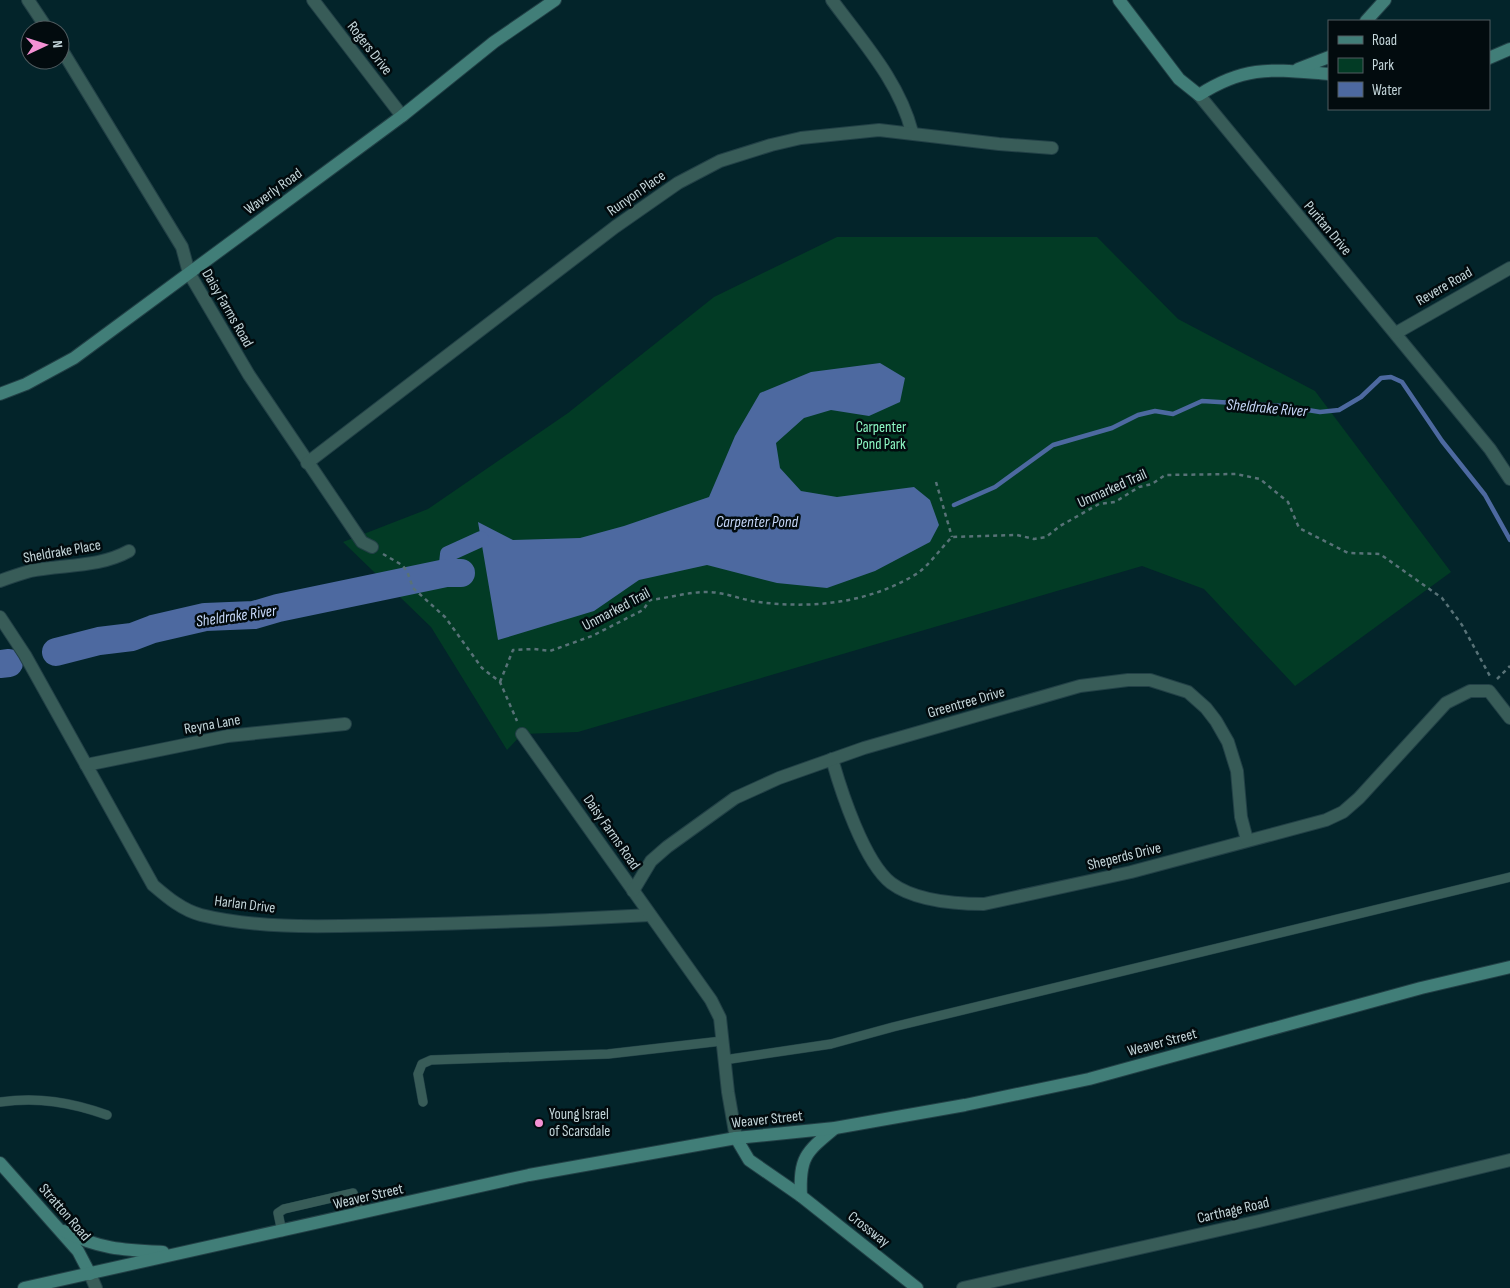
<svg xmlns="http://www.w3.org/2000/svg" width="1510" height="1288" font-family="'Sofia Sans Condensed',sans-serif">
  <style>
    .green { fill: #023b25 }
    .water { fill: #4d69a0 }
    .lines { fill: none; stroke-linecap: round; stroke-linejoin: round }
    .stream { stroke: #4d69a0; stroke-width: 4.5 }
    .canal { stroke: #4d69a0; stroke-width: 16 }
    .river { stroke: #4d69a0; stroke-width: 28 }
    .lane-casing { stroke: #224046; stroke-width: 10 }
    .street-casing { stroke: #224046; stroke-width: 14 }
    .secondary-casing { stroke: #224046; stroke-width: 14 }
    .path { stroke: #587277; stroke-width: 2.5; stroke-dasharray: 4 4; stroke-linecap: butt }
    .lane { stroke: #385c58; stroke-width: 9 }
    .street { stroke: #385c58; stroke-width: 12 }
    .secondary { stroke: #417e78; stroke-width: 12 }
    .poi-dot { fill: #f491d4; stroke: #020b0e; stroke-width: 2 }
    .labels { text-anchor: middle; stroke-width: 5; stroke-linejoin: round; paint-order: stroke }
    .street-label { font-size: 15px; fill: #c4d6da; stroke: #020b0e }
    .park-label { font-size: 15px; fill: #8cf7c3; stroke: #020b0e }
    .poi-label { font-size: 15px; fill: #c4d6da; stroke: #020b0e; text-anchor: start }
    .water-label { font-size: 16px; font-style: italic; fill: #c6d7f8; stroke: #020b0e }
  </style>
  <rect width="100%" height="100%" fill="#03242a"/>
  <path class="green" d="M837,237h260l81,82 137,72 136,181 -156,114 -91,-97 -62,-23 -564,166 -56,2 -15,16 -76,-123 -88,-85 85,-33 140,-96 146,-116z"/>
  <path class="water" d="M880,363l25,15 -5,24 -31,14 -38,-6 -27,8 -28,25 4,25 21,23 36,6 77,-10 16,13 9,25 -9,17 -55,29 -48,17 -50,-5 -70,-18 -68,15 -45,31 -96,29 -20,-118 35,18 67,-2 44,-12 85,-29 26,-61 25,-43 51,-21z"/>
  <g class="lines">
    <path class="stream" d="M954,505l41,-18 58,-42 59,-17 26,-13 17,-4 18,3 29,-13 81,5 37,6 19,-2 22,-13 20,-19 10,-1 11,5 40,59 43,54 25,45"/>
    <path class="canal" d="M446,573l2,-19 33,-15"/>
    <g class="river">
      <path d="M56,652l43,-11 33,-4 21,-8 52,-12 49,-2 24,-7 168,-35h15"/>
      <path d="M0,664l9,-1"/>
    </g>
    <defs>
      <g id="lane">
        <path d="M724,1060l107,-16 62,-17 617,-150"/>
        <path d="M0,1102c39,-5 70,0 107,13"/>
        <path d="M423,1102l-5,-28 4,-10 9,-4 177,-6 114,-13"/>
        <path d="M282,1232l-4,-19 6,-4 69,-16 8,21"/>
      </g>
      <g id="street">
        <path d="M28,0l20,30"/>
        <path d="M313,0l89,116"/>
        <path d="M832,0c30,41 67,81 80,132"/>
        <path d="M60,47l122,200 7,26 60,102 113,167 10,5"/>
        <path d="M1199,95l291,354 20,30"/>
        <path d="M1396,333l114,-65"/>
        <path d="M307,463l308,-236 63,-44 42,-22 51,-16 30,-7 78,-8 120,14 53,4"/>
        <path d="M0,581c10,-4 20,-7 30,-10 34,-7 68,-3 99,-20"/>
        <path d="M0,617l25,38 128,230c14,12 29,25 48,30 62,15 129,11 192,10 86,-2 171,-5 257,-10"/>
        <path d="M522,734l189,266 9,18 8,74 8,46"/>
        <path d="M832,759c9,32 32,103 59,124 24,18 64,21 93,21l147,-32 195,-52 17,-8 16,-14 87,-95 24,-12h19l21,27"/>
        <path d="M86,765l142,-29 117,-12"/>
        <path d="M633,891l18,-30 16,-14 68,-49 44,-20 85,-30 216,-62 48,-6h22l38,12 18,16 10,13 12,21 9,29 4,46 6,23"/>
        <path d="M90,1274l6,14"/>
        <path d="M963,1288l296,-67 251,-61"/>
      </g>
      <g id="secondary">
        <path d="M1119,0l60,79 20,16c48,-31 76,-25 130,-21"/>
        <path d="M1366,21l19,-21"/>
        <path d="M1489,58l21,-9"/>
        <path d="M1298,69l31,-12"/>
        <path d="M0,394l26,-10 48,-26 328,-242 92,-74 61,-42"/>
        <path d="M736,1138l13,22 52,36 116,92"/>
        <path d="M0,1163l78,88 12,23"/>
        <path d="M801,1196c-2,-39 5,-44 34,-68"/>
        <path d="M64,1231c34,18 61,19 99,21"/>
        <path d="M24,1288l505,-113 207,-37 99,-10 130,-23 124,-26 332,-91 89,-21"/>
      </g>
    </defs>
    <use href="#lane" class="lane-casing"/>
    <use href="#street" class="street-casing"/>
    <use href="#secondary" class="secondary-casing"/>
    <g class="path">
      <path d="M936,482l16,55"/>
      <path d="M383,554l19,11 5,6 6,17 32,29 37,51 18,14 17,39"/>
      <path d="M1497,679l13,-13"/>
      <path d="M500,682l13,-32 21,-1 16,2 42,-15 51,-26 7,-10c18,-2 38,-8 57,-8 18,0 34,8 52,10 54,7 111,1 159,-29 12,-9 23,-25 34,-36l65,-2 17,4 12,-2 14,-11 39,-22 16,-2 24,-15 13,-3 13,-9 71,-1 24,5 28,23 11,26 49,25 32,1 62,44 20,27 29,53"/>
    </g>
    <use href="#lane" class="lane"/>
    <use href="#street" class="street"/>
    <use href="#secondary" class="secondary"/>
  </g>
  <circle class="poi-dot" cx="539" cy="1123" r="5"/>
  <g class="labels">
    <g class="street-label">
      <text transform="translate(370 48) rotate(52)" y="5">Rogers Drive</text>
      <text transform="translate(273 191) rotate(-36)" y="5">Waverly Road</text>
      <text transform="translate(636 193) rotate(-35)" y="5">Runyon Place</text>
      <text transform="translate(1328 228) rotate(50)" y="5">Puritan Drive</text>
      <text transform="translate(1444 286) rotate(-30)" y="5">Revere Road</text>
      <text transform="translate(228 308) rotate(60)" y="5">Daisy Farms Road</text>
      <text transform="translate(1112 488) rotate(-24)" y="5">Unmarked Trail</text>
      <text transform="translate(62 551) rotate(-10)" y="5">Sheldrake Place</text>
      <text transform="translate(616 609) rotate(-28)" y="5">Unmarked Trail</text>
      <text transform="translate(966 702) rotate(-16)" y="5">Greentree Drive</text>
      <text transform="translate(212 724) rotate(-10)" y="5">Reyna Lane</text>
      <text transform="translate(612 832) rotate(55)" y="5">Daisy Farms Road</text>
      <text transform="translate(1124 856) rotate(-14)" y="5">Sheperds Drive</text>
      <text transform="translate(245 904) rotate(7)" y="5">Harlan Drive</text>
      <text transform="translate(1162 1042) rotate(-15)" y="5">Weaver Street</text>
      <text transform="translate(767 1119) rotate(-6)" y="5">Weaver Street</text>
      <text transform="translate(368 1196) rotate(-13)" y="5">Weaver Street</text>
      <text transform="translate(1233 1210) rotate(-13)" y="5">Carthage Road</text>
      <text transform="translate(65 1212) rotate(49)" y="5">Stratton Road</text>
      <text transform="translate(869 1229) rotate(38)" y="5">Crossway</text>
    </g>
    <g class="park-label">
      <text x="881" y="432">Carpenter<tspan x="881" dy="17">Pond Park</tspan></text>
    </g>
    <g class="poi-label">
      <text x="549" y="1119">Young Israel<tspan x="549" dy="17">of Scarsdale</tspan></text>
    </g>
    <g class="water-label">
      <text transform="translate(1267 407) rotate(5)" y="6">Sheldrake River</text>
      <text x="757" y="527">Carpenter Pond</text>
      <text transform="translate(236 615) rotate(-8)" y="6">Sheldrake River</text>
    </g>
  </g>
  <rect x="1328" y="20" width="162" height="90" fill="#020b0e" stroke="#505c60"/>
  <rect x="1338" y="36" width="25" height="8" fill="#417e78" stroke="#505c60"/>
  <text x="1372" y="45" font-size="15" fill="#c4d6da">Road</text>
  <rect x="1338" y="58" width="25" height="15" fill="#023b25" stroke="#505c60"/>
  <text x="1372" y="70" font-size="15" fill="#c4d6da">Park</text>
  <rect x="1338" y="82" width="25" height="15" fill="#4d69a0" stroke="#505c60"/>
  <text x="1372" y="95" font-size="15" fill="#c4d6da">Water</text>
  <g transform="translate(45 45) rotate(86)"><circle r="24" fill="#020b0e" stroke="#505c60"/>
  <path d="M0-4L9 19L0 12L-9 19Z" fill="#f491d4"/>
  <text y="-8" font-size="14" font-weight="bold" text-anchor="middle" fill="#c4d6da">N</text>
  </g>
</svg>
